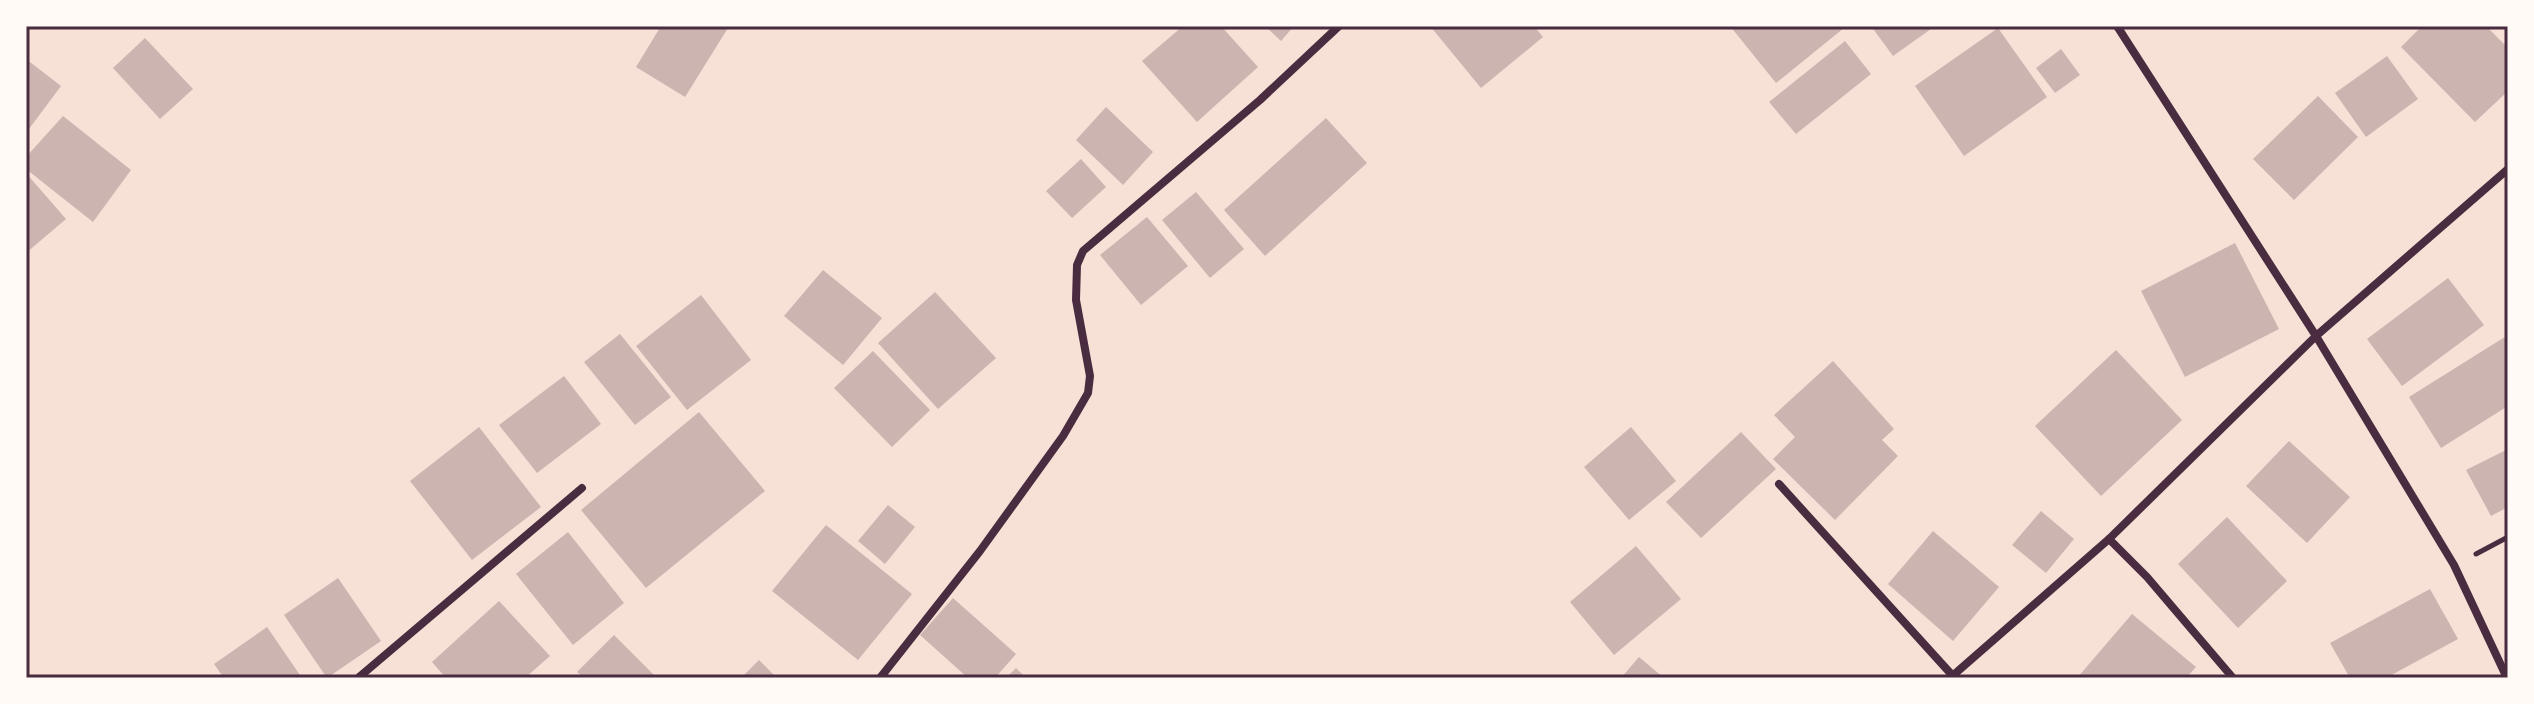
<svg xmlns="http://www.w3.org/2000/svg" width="2534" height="704" font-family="Arial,sans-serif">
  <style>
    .building { fill: #ccb4b1 }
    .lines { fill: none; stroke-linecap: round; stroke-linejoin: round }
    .path { stroke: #4a2c40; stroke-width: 5 }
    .minor { stroke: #4a2c40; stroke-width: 8 }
    .neatline { fill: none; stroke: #4a2c40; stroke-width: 3 }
  </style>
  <rect width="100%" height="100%" fill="#f7e1d7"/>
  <g class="building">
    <path d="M661,26h64l3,2 -43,69 -49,-30z"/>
    <path d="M1183,26h38l37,41 -61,55 -55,-61z"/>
    <path d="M1265,26h29l-13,15z"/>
    <path d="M1430,26h104l9,11 -62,51z"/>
    <path d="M1730,26h112l2,2 -68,55z"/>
    <path d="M1871,26h58l2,3 -38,27z"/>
    <path d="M2422,26h64l22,22v43l-33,31 -74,-75z"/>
    <path d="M1998,28l49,69 -83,59 -49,-70z"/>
    <path d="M145,38l48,51 -33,30 -47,-51z"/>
    <path d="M1845,41l26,33 -75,60 -27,-32z"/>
    <path d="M2061,49l19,26 -25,18 -19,-25z"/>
    <path d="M2387,56l31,43 -52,38 -31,-44z"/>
    <path d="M26,59l35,27 -35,47z"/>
    <path d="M2318,96l40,41 -64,63 -41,-41z"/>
    <path d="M1106,107l47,45 -30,33 -47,-45z"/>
    <path d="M63,116l68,54 -38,52 -67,-53v-12z"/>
    <path d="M1326,118l41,45 -102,93 -41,-46z"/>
    <path d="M1081,159l25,28 -34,31 -26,-27z"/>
    <path d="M26,173l40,46 -40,34z"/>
    <path d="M1196,192l48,57 -34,29 -48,-58z"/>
    <path d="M1147,217l41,49 -47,39 -41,-50z"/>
    <path d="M2235,243l44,86 -94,48 -44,-86z"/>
    <path d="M823,270l59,48 -39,47 -59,-49z"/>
    <path d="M2448,278l36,47 -82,61 -35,-47z"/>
    <path d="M935,292l61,66 -58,51 -60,-66z"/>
    <path d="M701,295l50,65 -64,50 -51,-64z"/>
    <path d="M620,334l51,63 -36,28 -51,-63z"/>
    <path d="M2508,335v71l-67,42 -32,-51z"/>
    <path d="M2116,350l66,70 -81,76 -66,-70z"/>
    <path d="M873,351l57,59 -38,37 -58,-59z"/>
    <path d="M1833,361l61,68 -12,11 16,16 -63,64 -62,-61 22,-22 -21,-22z"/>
    <path d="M564,376l37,48 -64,49 -38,-48z"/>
    <path d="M699,412l66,79 -119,97 -65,-78z"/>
    <path d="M479,427l62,80 -69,53 -62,-79z"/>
    <path d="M1631,427l45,54 -47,39 -45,-53z"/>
    <path d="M1741,432l35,37 -75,69 -35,-36z"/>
    <path d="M2289,441l61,56 -43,46 -61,-57z"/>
    <path d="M2508,449v58l-17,9 -25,-46z"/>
    <path d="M888,505l27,22 -30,37 -27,-23z"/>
    <path d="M2041,511l33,28 -28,34 -34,-28z"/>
    <path d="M2227,517l60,64 -49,47 -60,-64z"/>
    <path d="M826,525l86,69 -54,66 -86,-69z"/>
    <path d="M1933,531l66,56 -46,54 -65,-57z"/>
    <path d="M568,532l56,71 -51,42 -57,-71z"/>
    <path d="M1636,546l45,53 -67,56 -44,-53z"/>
    <path d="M338,578l43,63 -54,37 -43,-63z"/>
    <path d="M2430,589l28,50 -72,39h-36l-20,-35z"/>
    <path d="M953,598l63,56 -21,24h-27l-48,-43z"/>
    <path d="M499,601l51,55 -25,22h-79l-14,-16z"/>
    <path d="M2132,614l64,53 -10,11h-109z"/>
    <path d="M267,627l35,51h-78l-10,-14z"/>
    <path d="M614,635l43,43h-73l-7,-6z"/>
    <path d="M1639,657l25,21h-43z"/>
    <path d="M759,660l18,18h-36z"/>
    <path d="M1016,668l10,10h-20z"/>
  </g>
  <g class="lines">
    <path class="path" d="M2476,554l32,-17"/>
    <g class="minor">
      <path d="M2117,26l199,310 138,229 53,113"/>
      <path d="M1779,484l173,191"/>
      <path d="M2109,539l38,38 86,101"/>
      <path d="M358,678l224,-190"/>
      <path d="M880,678l100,-127 83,-115 25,-43 2,-17 -14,-76 1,-35 6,-14 177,-151 79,-74"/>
      <path d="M1950,678l159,-139 207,-203 192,-167"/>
    </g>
  </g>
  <rect width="2534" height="704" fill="none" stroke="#fffaf5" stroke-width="56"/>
  <rect x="28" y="28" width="2478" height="648" class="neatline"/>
</svg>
